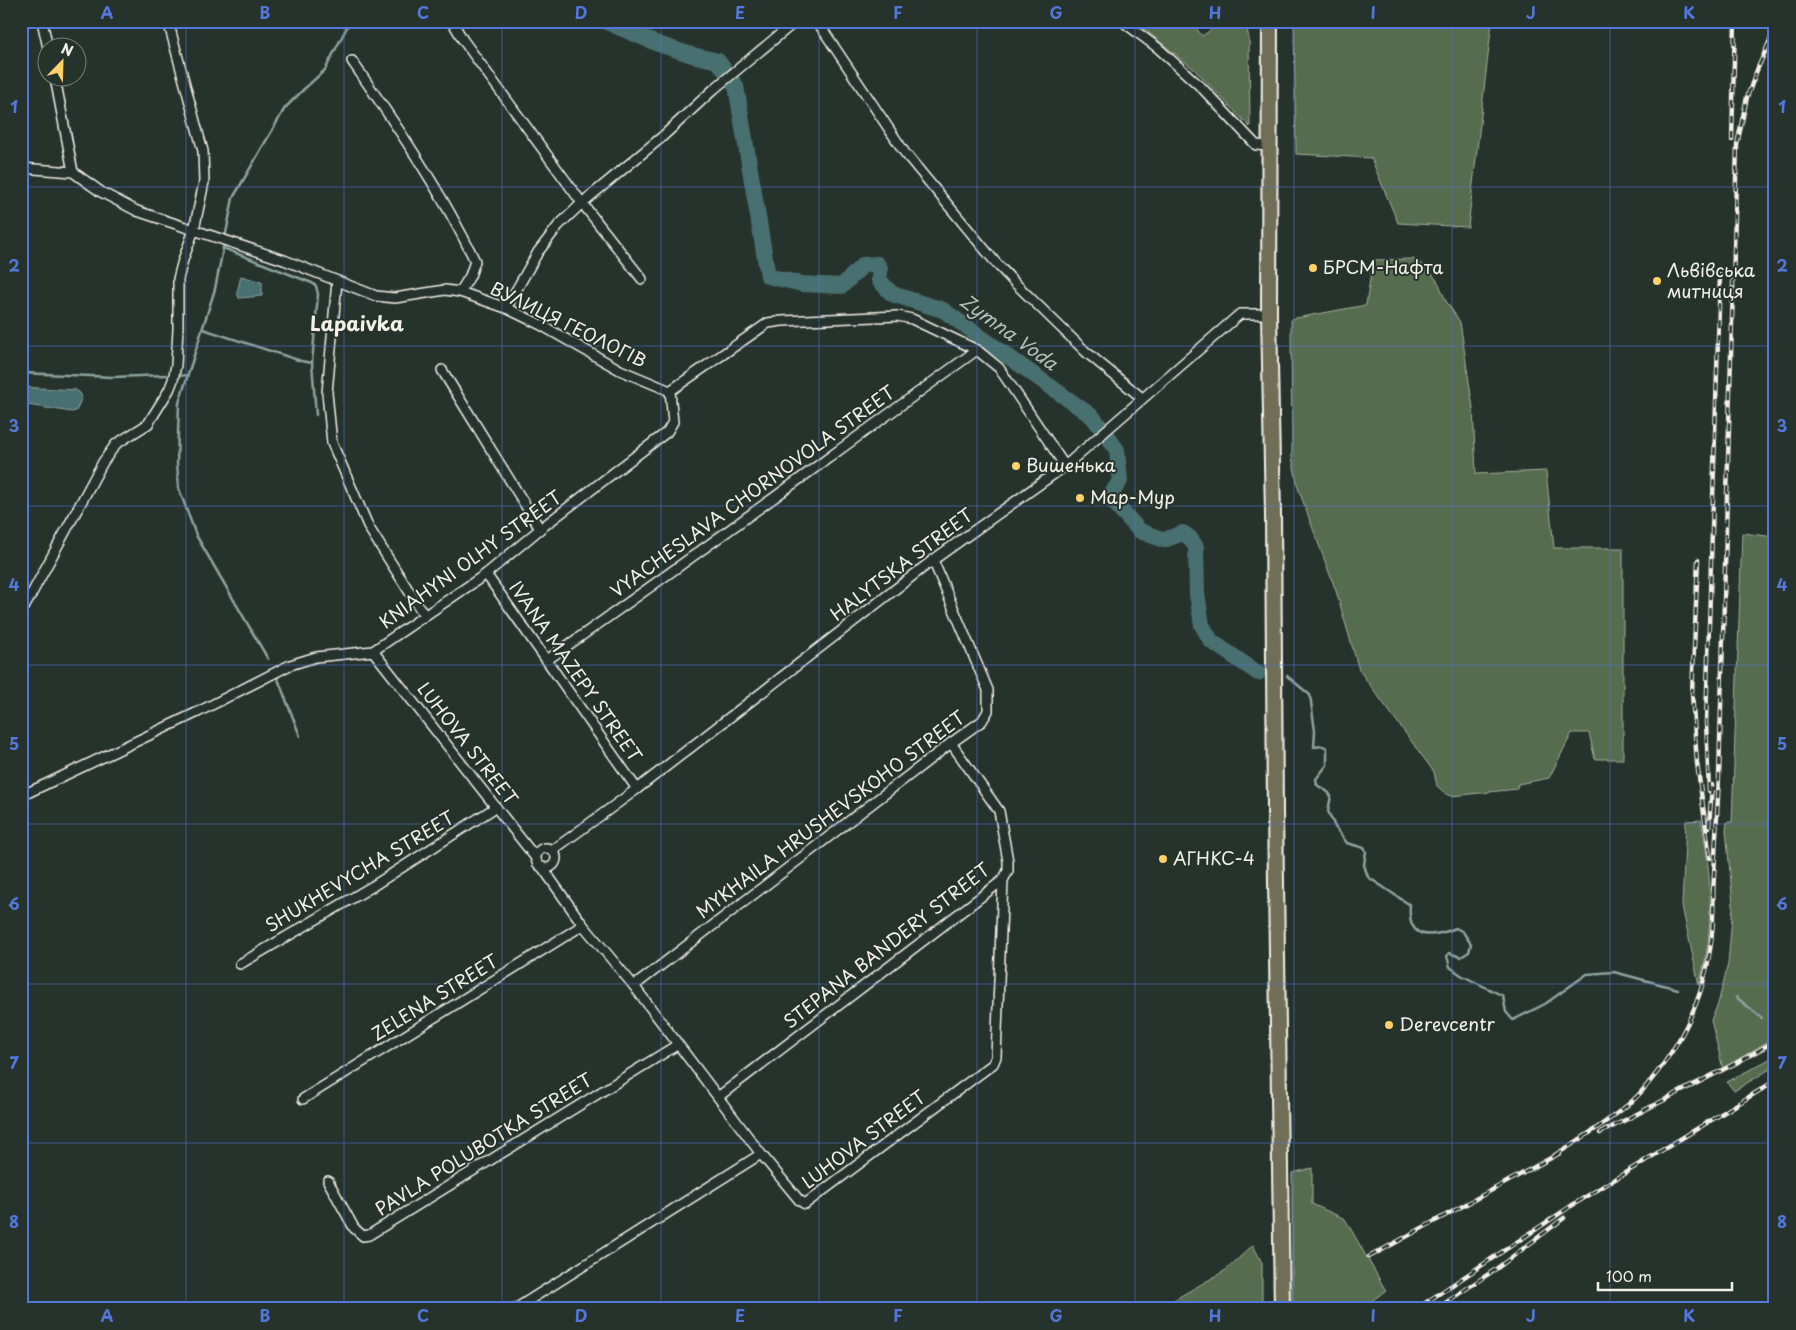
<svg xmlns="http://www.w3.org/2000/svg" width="1796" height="1330" font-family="'Playpen Sans',sans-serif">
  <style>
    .green { fill: #566c50; stroke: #a5ae9c }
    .water { fill: #4a6f6f; stroke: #8ea39f }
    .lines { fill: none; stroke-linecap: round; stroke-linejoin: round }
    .stream { stroke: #8ea39f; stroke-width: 2.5 }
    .river { stroke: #4a6f6f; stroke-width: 16 }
    .minor-casing { stroke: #f4f1e8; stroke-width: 12 }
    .trunk-casing { stroke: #f4f1e8; stroke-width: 18 }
    .minor { stroke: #26332d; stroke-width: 9 }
    .trunk { stroke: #716e59; stroke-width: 14 }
    .rail-casing { stroke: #f4f1e8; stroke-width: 4.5 }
    .rail { stroke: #26332d; stroke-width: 2.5; stroke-dasharray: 8; stroke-linecap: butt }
    .grid { fill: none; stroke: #5377dc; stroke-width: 1; stroke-opacity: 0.55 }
    .poi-dot { fill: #ffd166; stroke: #26332d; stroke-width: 2 }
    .labels { text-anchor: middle; stroke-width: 4; stroke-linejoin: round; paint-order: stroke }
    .poi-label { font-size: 18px; fill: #f4f1e8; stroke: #26332d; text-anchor: start }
    .street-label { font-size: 18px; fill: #f4f1e8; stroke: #26332d }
    .water-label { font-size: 19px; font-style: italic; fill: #b0bdb8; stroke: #26332d }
    .quarter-label { font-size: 20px; font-weight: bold; fill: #f4f1e8; stroke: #26332d }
    .neatline { fill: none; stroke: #5377dc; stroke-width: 2 }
    .grid-label { font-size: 16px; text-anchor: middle; font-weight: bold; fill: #5377dc }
  </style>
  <rect width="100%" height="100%" fill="#26332d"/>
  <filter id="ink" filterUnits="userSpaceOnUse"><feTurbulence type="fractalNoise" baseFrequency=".02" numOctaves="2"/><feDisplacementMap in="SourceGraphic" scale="10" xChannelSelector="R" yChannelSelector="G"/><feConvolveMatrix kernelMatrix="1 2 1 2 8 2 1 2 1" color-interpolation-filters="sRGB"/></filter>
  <g filter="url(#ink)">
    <g class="green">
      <path d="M1134,21h57l11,15 22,-15h21l4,17 1,89 -55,-57z"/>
      <path d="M1294,21h198l-24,206 -70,-4 -27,-65 -75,-4z"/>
      <path d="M1413,259l16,10 10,15 7,17 14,21 13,86 3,66 70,-3 8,77h69v211h-28l-6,-26h-17l-23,45 -31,6 -1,5 -65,7 -6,-2 -9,-8 -3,-14 -75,-102 -23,-79 -38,-103 -6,-31 -1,-138 75,-14 7,-45z"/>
      <path d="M1742,533l33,4v500l-52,32 -12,-49 7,-16 10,-40 5,-59 -7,-75 1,-8h5z"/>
      <path d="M1701,820c11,54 14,112 -2,165l-17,-79 4,-85z"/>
      <path d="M1775,1056v10l-41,25 -7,-9z"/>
      <path d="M1312,1168v36l33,15 41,72 -27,18h-67v-136z"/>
      <path d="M1253,1245l9,18v46h-104l68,-39z"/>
    </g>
    <g class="water">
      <path d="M241,276l21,6v14l-23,2 -2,-5z"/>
      <path d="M21,387l55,3 4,3 2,4 -6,14 -4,1 -51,-8z"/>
    </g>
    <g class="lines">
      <g class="stream">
        <path d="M223,248l89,35 4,3 2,8 -6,69 4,52"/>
        <path d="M203,329l98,32 11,2"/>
        <path d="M21,373l92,4 53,-2"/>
        <path d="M178,376l10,-1"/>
        <path d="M268,659l-72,-124 -17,-46 -2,-26 2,-60 36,-114 18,-91 52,-90 19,-19 21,-19 25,-49"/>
        <path d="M1287,676l23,19 5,36 -1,16 9,-1 4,2v17l-11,14 1,6 11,7 3,4 -3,15 7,16 12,16 17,5 2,3 -2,14 4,12 42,28c-3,36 21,33 46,23l7,4 8,12 -2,8 -8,5 -12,-4 -2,3 3,11 11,8 42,21 3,16 7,8 32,-16 42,-30 27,-2 64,17"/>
        <path d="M278,679l22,57"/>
        <path d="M1736,997l26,21"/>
      </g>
      <g class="river">
        <path d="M604,21l54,23 34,11 26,6 8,11"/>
        <path d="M732,81l4,5 32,190 34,8 40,2 21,-21 14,-1 3,4 -1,12 13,14 51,16 150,107 24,33 3,31 -11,16 31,34 24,9 19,-7 7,5 6,9 1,47 5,31 9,16 47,32"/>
      </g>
      <defs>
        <g id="minor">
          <path d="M42,21l6,27"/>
          <path d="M452,21l11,19 119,163 60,76"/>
          <path d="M817,21l88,132 91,110 19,20 71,69 56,46"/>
          <path d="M1122,21l36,27 44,40 54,57 14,1"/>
          <path d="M352,61c44,64 89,129 123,200l-5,15 -10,16"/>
          <path d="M55,78l18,94"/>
          <path d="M21,168l52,4 28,20 36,19 147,49 92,36 19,2 50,-8 15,2 46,16 35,17 79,45 50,21"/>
          <path d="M337,281l-10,112 5,50 37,85 55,87"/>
          <path d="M506,308l32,-56 20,-26 24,-23 80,-66 52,-48 82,-68"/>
          <path d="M442,370l98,159"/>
          <path d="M670,391l98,-68 14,-2 116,-5 14,3 65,31 22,18 66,98"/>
          <path d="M486,574l151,215"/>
          <path d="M25,606l78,-144 13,-18 32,-20 21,-34 4,-10 3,-15 2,-36v-50l5,-19 11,-30 10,-48 -1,-31 -35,-130"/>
          <path d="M373,651l162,206"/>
          <path d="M547,660c145,-101 287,-207 430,-310"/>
          <path d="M21,796l177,-84 92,-47 26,-8 57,-6 113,-77 54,-45 127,-97 6,-10 -3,-31"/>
          <circle cx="546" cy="858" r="10"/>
          <path d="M553,850l84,-61 296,-229 132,-94 175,-152h29"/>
          <path d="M542,867l41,58 51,61 127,168 38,46 6,4 188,-140 3,-7 7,-177"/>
          <path d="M240,964l133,-78 123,-79"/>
          <path d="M634,986l317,-243 31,-22 6,-10v-21l-55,-130"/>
          <path d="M718,1097l285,-217 5,-9v-10l-9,-50 -48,-68"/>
          <path d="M303,1099l280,-174"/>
          <path d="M328,1181l26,47 9,8 6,-1 308,-190"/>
          <path d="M515,1309l246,-155"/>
        </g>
        <path id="trunk" d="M1270,21l-1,293 4,200 2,297 7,498"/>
      </defs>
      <use href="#minor" class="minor-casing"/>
      <use href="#trunk" class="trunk-casing"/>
      <use href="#minor" class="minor"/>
      <use href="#trunk" class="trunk"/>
      <defs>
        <g id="rail">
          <path d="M1732,140l3,-119"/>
          <path d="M1698,560l-6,133 5,70 13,95"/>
          <path d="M1709,791l-3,-69 14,-447"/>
          <path d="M1709,827l3,-42"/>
          <path d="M1713,894l6,-117 18,-632 10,-48 10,-27 18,-41"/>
          <path d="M1600,1133l136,-70 39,-22"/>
          <path d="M1555,1155c26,-16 51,-32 75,-52 12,-10 22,-24 32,-37 39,-54 54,-111 51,-178"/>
          <path d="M1369,1257l191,-104"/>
          <path d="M1416,1309l155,-103 204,-125"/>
          <path d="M1436,1309l60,-40 68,-51"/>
        </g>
      </defs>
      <use href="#rail" class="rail-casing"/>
      <use href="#rail" class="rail"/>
    </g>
  </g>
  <path class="grid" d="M186,21v1288M344,21v1288M502,21v1288M661,21v1288M819,21v1288M977,21v1288M1135,21v1288M1294,21v1288M1452,21v1288M1610,21v1288M21,187h1754M21,346h1754M21,506h1754M21,665h1754M21,824h1754M21,984h1754M21,1143h1754"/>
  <g class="poi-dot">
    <circle cx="1313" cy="268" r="5"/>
    <circle cx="1657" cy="281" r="5"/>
    <circle cx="1016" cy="466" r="5"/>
    <circle cx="1080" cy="498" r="5"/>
    <circle cx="1163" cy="859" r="5"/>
    <circle cx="1389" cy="1025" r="5"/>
  </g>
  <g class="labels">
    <g class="poi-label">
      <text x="1323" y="274">БРСМ-Нафта</text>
      <text x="1667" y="277">Львівська<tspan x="1667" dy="21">митниця</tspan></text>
      <text x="1026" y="472">Вишенька</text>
      <text x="1090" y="504">Мар-Мур</text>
      <text x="1173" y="865">АГНКС-4</text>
      <text x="1399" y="1031">Derevcentr</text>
    </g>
    <g class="street-label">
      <text transform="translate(568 325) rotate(26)" y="6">ВУЛИЦЯ ГЕОЛОГІВ</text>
      <text transform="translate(753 492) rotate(-36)" y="6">VYACHESLAVA CHORNOVOLA STREET</text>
      <text transform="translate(471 560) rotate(-36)" y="6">KNIAHYNI OLHY STREET</text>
      <text transform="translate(902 565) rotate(-37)" y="6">HALYTSKA STREET</text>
      <text transform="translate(575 672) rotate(55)" y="6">IVANA MAZEPY STREET</text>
      <text transform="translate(467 744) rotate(52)" y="6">LUHOVA STREET</text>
      <text transform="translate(831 815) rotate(-37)" y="6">MYKHAILA HRUSHEVSKOHO STREET</text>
      <text transform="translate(360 872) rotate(-31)" y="6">SHUKHEVYCHA STREET</text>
      <text transform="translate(887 946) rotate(-38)" y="6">STEPANA BANDERY STREET</text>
      <text transform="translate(435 998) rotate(-32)" y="6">ZELENA STREET</text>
      <text transform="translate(864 1140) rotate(-37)" y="6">LUHOVA STREET</text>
      <text transform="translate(484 1145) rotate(-32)" y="6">PAVLA POLUBOTKA STREET</text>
    </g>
    <g class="water-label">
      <text transform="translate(1009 332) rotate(36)" y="7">Zymna Voda</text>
    </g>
    <g class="quarter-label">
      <text x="357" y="331">Lapaivka</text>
    </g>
  </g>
  <rect width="1796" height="1330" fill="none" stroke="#26332d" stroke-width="55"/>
  <g transform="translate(62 62) rotate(23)"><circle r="24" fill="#26332d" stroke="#787f78"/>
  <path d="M0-4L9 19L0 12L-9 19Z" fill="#ffd166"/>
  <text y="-8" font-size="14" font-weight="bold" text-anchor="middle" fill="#f4f1e8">N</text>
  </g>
  <path d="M1598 1282v8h134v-8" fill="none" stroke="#f4f1e8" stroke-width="2.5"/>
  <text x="1606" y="1282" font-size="15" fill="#f4f1e8" stroke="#26332d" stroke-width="4" paint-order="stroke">100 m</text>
  <rect x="28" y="28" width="1740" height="1274" class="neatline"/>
  <g class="grid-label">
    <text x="107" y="19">A</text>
    <text x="265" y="19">B</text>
    <text x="423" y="19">C</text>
    <text x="581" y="19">D</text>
    <text x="740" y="19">E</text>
    <text x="898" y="19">F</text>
    <text x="1056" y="19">G</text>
    <text x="1215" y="19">H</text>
    <text x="1373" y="19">I</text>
    <text x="1531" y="19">J</text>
    <text x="1689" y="19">K</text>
    <text x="14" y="113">1</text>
    <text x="1782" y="113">1</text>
    <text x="14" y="272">2</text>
    <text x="1782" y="272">2</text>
    <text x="14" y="432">3</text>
    <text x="1782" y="432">3</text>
    <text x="14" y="591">4</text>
    <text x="1782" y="591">4</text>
    <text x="14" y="750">5</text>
    <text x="1782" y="750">5</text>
    <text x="14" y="910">6</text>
    <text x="1782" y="910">6</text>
    <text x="14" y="1069">7</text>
    <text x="1782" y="1069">7</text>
    <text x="14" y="1228">8</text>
    <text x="1782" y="1228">8</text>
    <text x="107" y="1322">A</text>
    <text x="265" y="1322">B</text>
    <text x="423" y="1322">C</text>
    <text x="581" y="1322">D</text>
    <text x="740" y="1322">E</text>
    <text x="898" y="1322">F</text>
    <text x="1056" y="1322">G</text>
    <text x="1215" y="1322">H</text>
    <text x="1373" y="1322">I</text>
    <text x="1531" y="1322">J</text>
    <text x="1689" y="1322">K</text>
  </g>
</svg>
